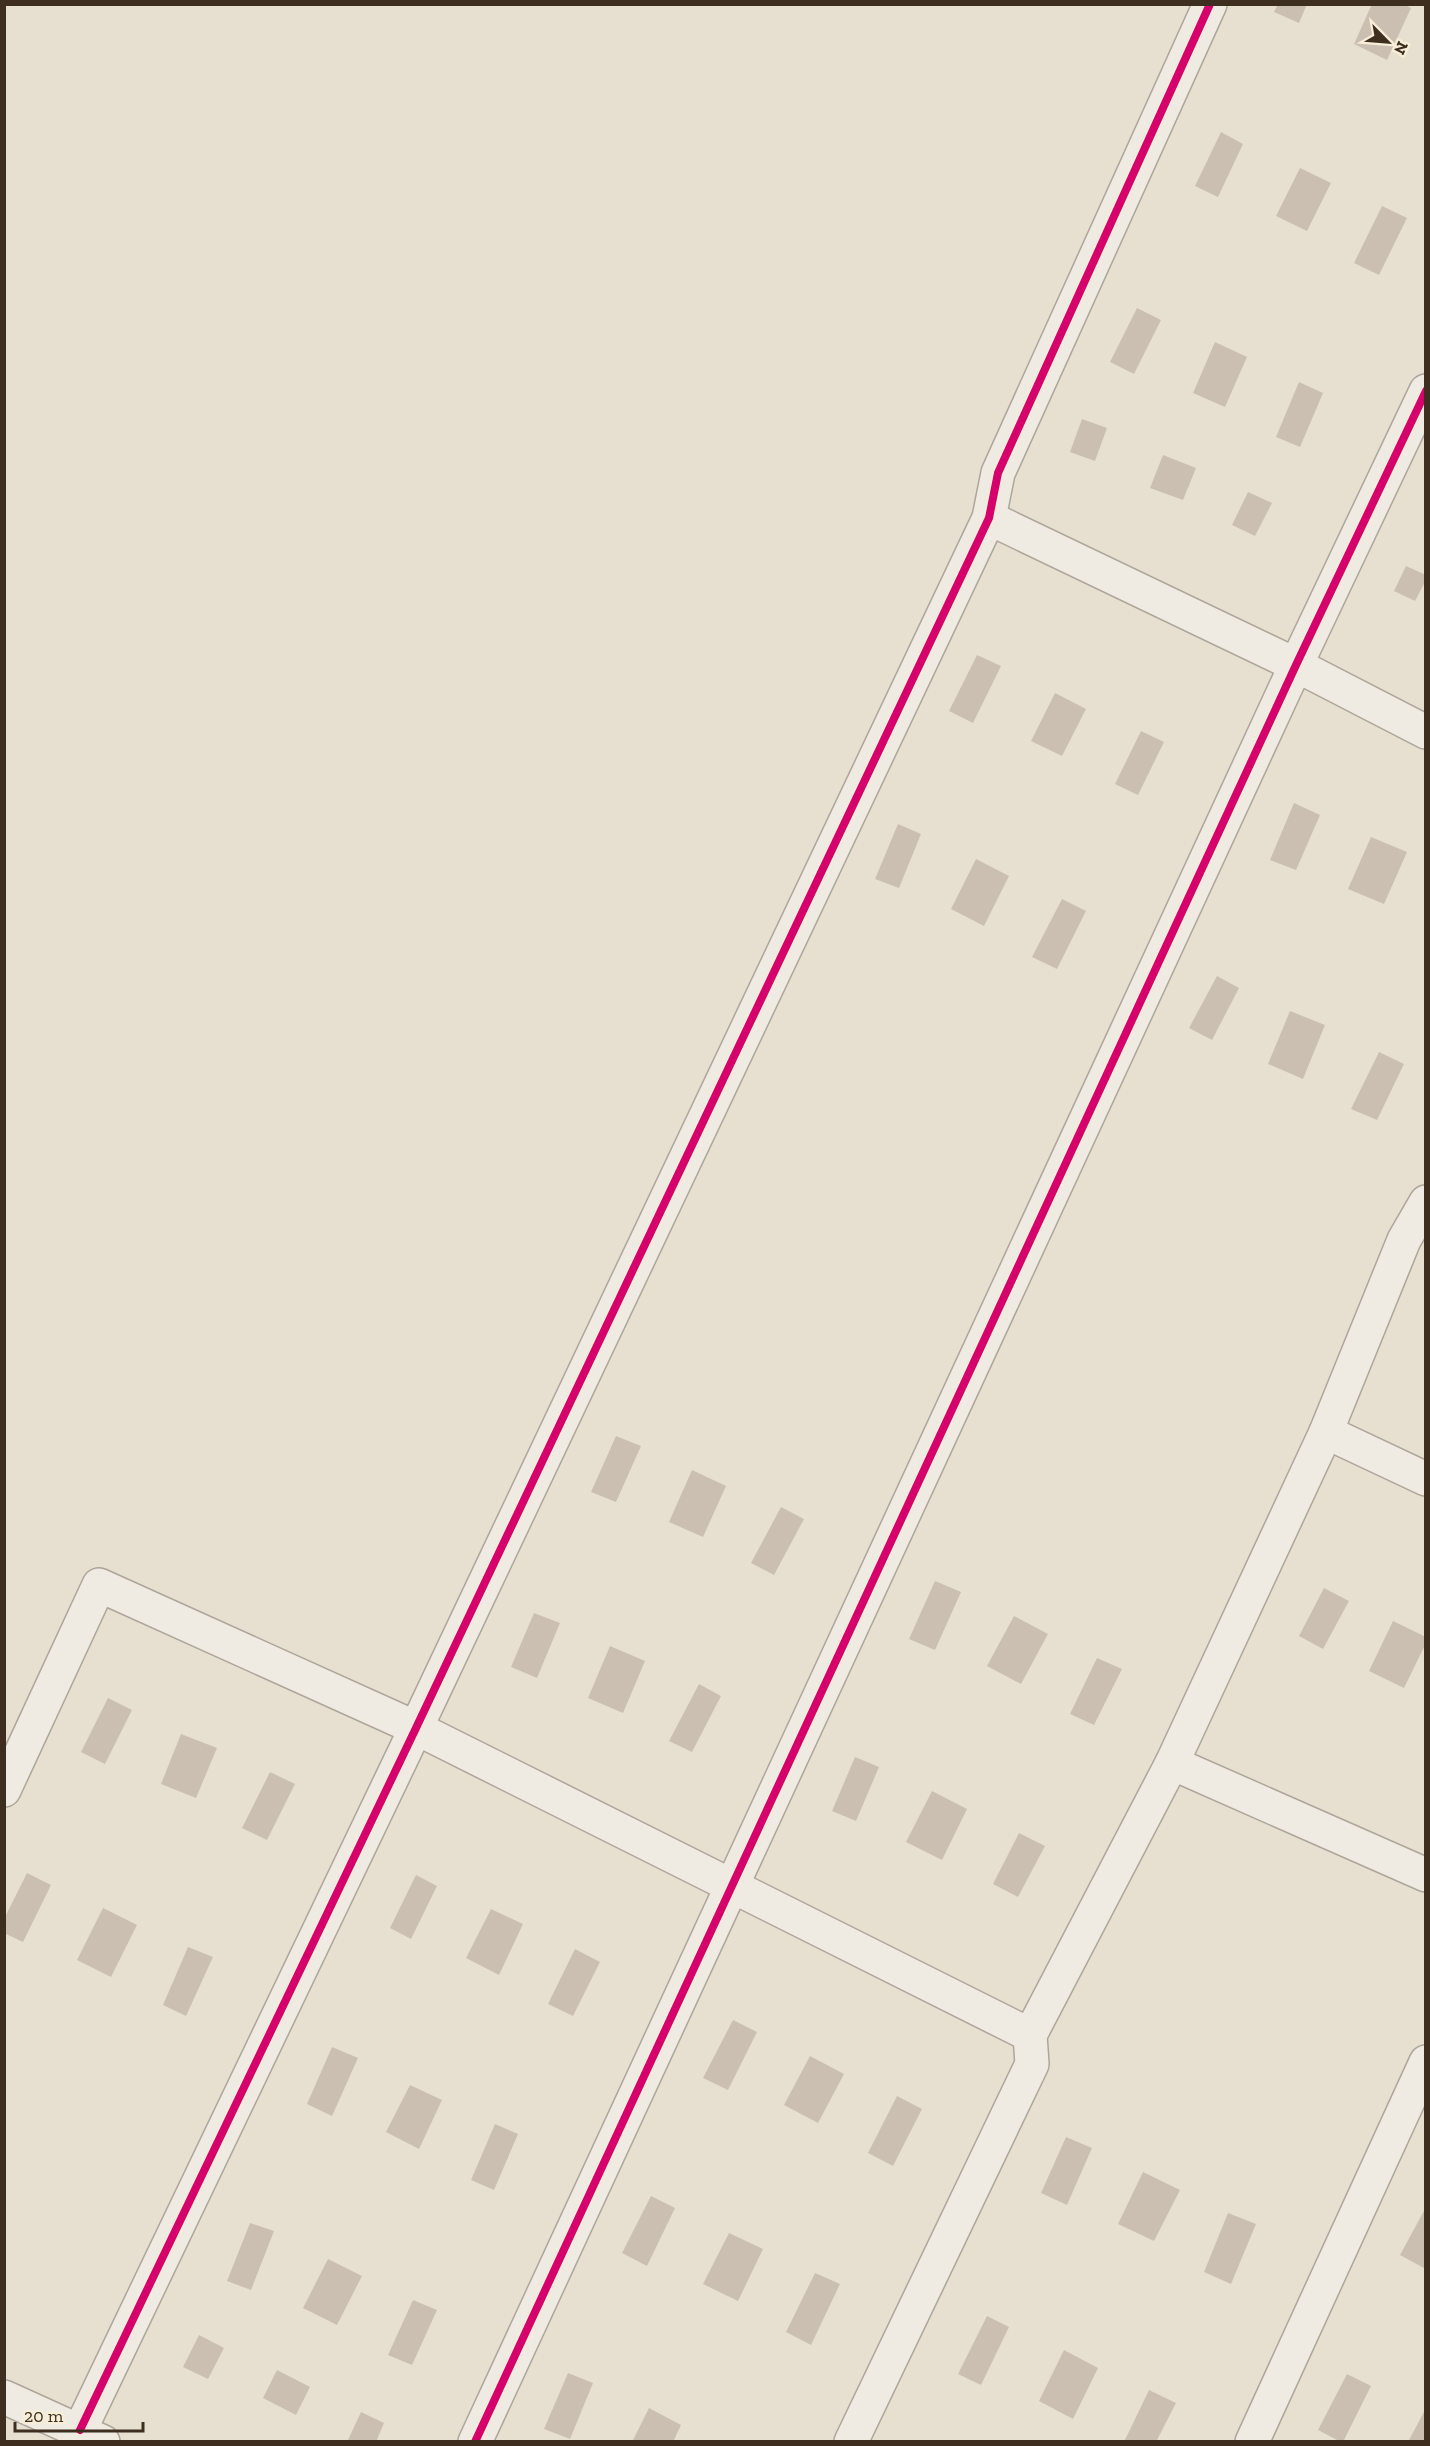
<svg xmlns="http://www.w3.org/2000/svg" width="1430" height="2446" font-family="'Zilla Slab',serif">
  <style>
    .building { fill: #cbbfb2 }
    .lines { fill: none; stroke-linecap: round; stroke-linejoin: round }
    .street-casing { stroke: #ada599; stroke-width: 36 }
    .street { stroke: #efebe3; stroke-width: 33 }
    .cycleway-casing { stroke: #f7eed8; stroke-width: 11 }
    .cycleway { stroke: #d6006c; stroke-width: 8 }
  </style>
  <rect width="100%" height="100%" fill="#e7e0d1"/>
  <g class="building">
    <path d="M1278,4h29l-8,19 -25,-11z"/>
    <path d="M1372,4h31l8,4 -24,52 -33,-16z"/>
    <path d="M1221,132l22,12 -25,53 -23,-11z"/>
    <path d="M1300,168l31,15 -24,48 -31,-15z"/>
    <path d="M1382,206l25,12 -28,57 -25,-12z"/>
    <path d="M1137,308l24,12 -27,54 -24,-12z"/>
    <path d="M1215,342l32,15 -22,50 -32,-14z"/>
    <path d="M1299,382l24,11 -23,54 -24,-10z"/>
    <path d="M1082,419l25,9 -12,33 -25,-9z"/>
    <path d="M1163,455l33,13 -13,32 -33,-12z"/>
    <path d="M1248,492l24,11 -17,33 -23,-11z"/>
    <path d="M1406,566l20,9v5l-11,21 -21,-10z"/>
    <path d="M977,655l24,11 -28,57 -24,-12z"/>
    <path d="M1055,693l31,16 -24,47 -31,-15z"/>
    <path d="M1141,731l23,11 -26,53 -23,-11z"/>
    <path d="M1294,803l26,12 -24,55 -26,-10z"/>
    <path d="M898,824l23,10 -22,54 -24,-9z"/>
    <path d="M1371,837l36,15 -23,52 -36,-15z"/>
    <path d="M976,859l33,17 -25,50 -33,-17z"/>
    <path d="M1062,899l24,12 -29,58 -25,-12z"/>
    <path d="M1217,976l22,12 -27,52 -23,-12z"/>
    <path d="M1290,1011l35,14 -22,54 -35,-15z"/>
    <path d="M1379,1052l25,12 -27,56 -26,-11z"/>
    <path d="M616,1436l25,10 -25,56 -25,-10z"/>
    <path d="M692,1470l34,16 -23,51 -34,-15z"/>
    <path d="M781,1507l23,12 -30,56 -23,-12z"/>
    <path d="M935,1581l26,11 -26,58 -26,-11z"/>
    <path d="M1324,1588l25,13 -26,48 -24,-13z"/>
    <path d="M534,1613l26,10 -23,55 -26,-11z"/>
    <path d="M1014,1616l34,18 -27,50 -34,-18z"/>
    <path d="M1393,1621l33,16v6l-22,45 -35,-17z"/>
    <path d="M610,1646l35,15 -22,52 -35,-15z"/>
    <path d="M1097,1658l25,11 -28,56 -24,-11z"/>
    <path d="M699,1684l22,12 -29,56 -23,-11z"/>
    <path d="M108,1698l24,12 -27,54 -24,-12z"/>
    <path d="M181,1734l36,14 -21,50 -35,-14z"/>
    <path d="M855,1757l24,10 -23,54 -24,-10z"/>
    <path d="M270,1772l25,12 -28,56 -25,-12z"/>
    <path d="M932,1791l35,18 -25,51 -36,-18z"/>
    <path d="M1019,1833l26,13 -27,51 -25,-13z"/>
    <path d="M27,1873l24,12 -28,57 -19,-9v-14z"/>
    <path d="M416,1875l21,11 -26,53 -21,-11z"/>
    <path d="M103,1908l34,17 -26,52 -34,-17z"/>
    <path d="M491,1909l32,15 -24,51 -33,-17z"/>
    <path d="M188,1947l25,10 -27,59 -23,-11z"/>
    <path d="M575,1949l25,13 -27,54 -25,-12z"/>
    <path d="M733,2020l24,12 -29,58 -25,-12z"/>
    <path d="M332,2047l26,11 -26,58 -25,-12z"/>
    <path d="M810,2056l34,18 -26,49 -34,-18z"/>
    <path d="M410,2085l32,15 -23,49 -33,-17z"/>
    <path d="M897,2096l25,13 -29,57 -25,-13z"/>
    <path d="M495,2124l23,10 -24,56 -23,-10z"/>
    <path d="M1066,2137l26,11 -25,57 -26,-12z"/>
    <path d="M1143,2172l37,18 -26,51 -36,-17z"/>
    <path d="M651,2196l24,12 -28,58 -25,-13z"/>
    <path d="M1426,2207v57l-2,4 -24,-13z"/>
    <path d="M1228,2213l28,11 -25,60 -27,-12z"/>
    <path d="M250,2223l24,8 -23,59 -24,-9z"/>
    <path d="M729,2233l34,16 -25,52 -35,-17z"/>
    <path d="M328,2259l34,17 -25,49 -34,-17z"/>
    <path d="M815,2273l25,11 -29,61 -25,-13z"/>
    <path d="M413,2300l24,10 -25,55 -24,-10z"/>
    <path d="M987,2316l22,11 -28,58 -23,-11z"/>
    <path d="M199,2335l25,13 -16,31 -25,-12z"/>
    <path d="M1064,2350l34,18 -25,51 -34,-18z"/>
    <path d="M277,2370l33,17 -14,28 -33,-17z"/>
    <path d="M568,2373l25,10 -23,56 -26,-10z"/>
    <path d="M1347,2374l24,12 -28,56h-2l-23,-12z"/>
    <path d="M1149,2390l27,13 -20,39h-32z"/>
    <path d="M649,2408l32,17 -8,17h-41z"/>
    <path d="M1426,2408v34h-18z"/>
    <path d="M361,2412l23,11 -8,19h-29z"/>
  </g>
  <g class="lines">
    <defs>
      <g id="street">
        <path d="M989,518l307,147 130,67"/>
        <path d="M1326,1432l100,47"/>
        <path d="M1172,1763l254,112"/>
        <path d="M4,1790l95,-205 317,143 614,307"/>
        <path d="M4,2397l99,45"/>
        <path d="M80,2430l336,-702 573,-1210 9,-45 212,-469"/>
        <path d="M475,2442l821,-1777 130,-274"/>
        <path d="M851,2442l181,-378 -2,-29 142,-272 154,-331 78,-192 22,-38"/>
        <path d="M1252,2442l174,-380"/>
      </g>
    </defs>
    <use href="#street" class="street-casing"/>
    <use href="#street" class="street"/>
    <defs>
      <g id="cycleway">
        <path d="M80,2430l336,-702 573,-1210 9,-45 212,-469"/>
        <path d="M475,2442l821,-1777 130,-274"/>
      </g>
    </defs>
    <use href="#cycleway" class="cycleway-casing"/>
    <use href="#cycleway" class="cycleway"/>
  </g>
  <rect width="1430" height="2446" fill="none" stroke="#3d2e20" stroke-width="12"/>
  <g transform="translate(1388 42) rotate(115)" stroke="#f7eed8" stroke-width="4.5" paint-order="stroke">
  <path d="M0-4.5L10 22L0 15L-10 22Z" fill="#3d2e20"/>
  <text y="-9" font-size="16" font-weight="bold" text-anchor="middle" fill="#3d2e20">N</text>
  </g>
  <path d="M15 2422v9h128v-9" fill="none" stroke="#3d2e20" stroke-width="3"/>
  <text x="24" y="2422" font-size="18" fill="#3d2e20" stroke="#f7eed8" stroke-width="4.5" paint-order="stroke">20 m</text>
</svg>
